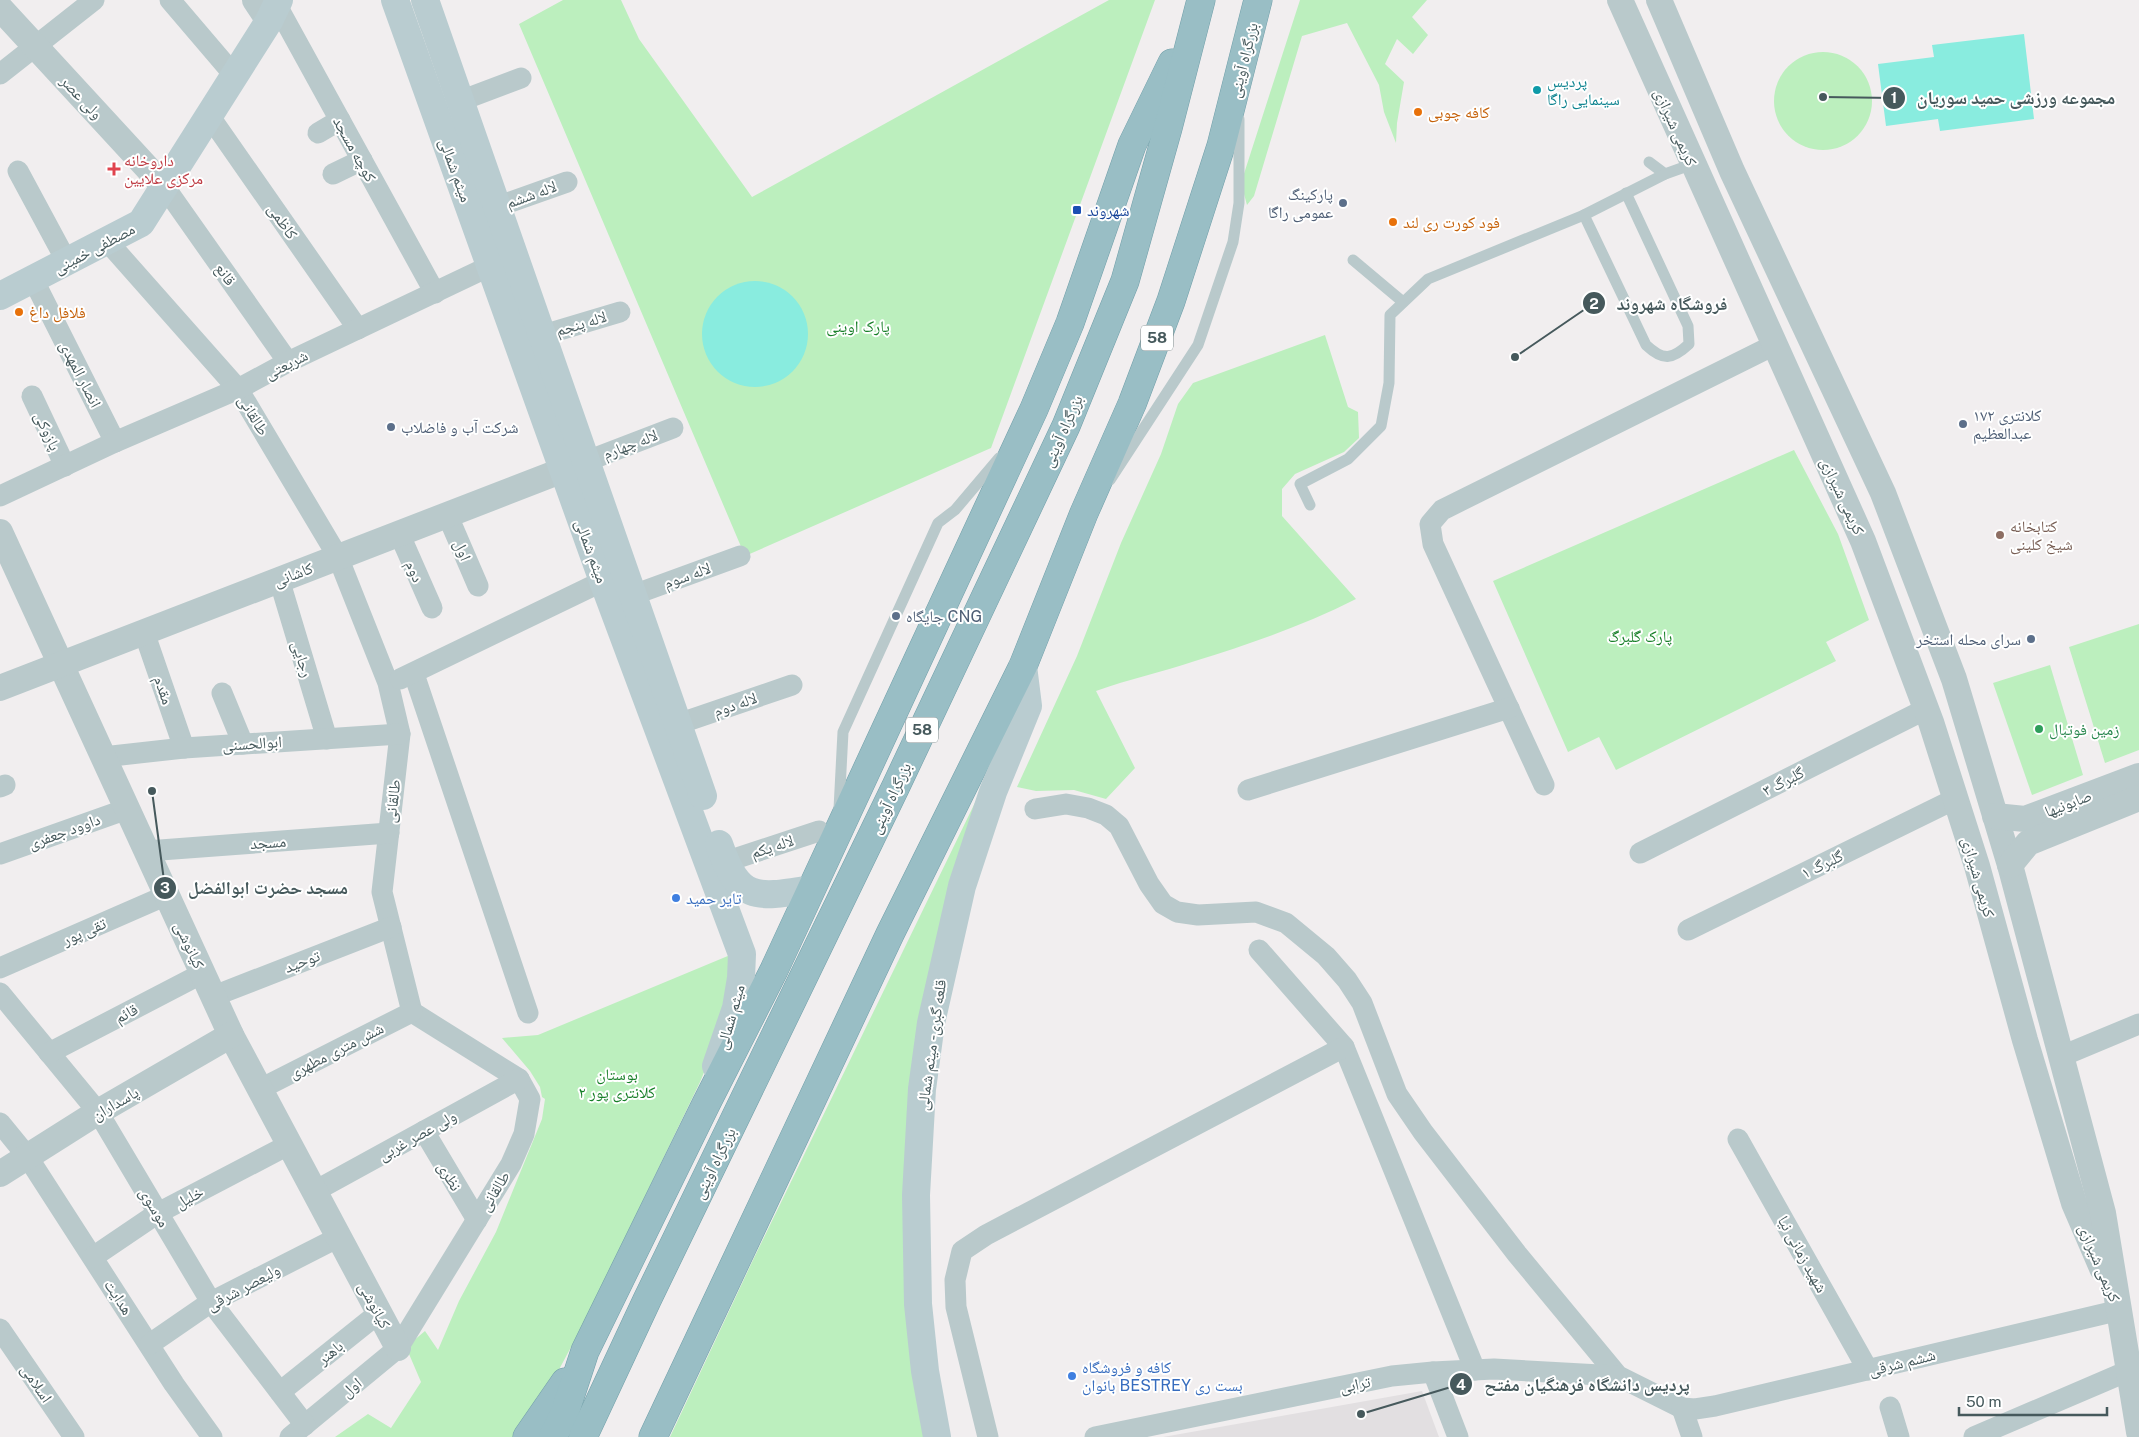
<svg xmlns="http://www.w3.org/2000/svg" width="2139" height="1437" font-family="'Public Sans','Noto Naskh Arabic',sans-serif">
  <style>
    .education { fill: #e2dfe1 }
    .green { fill: #bcefbe }
    .water { fill: #89ecdf }
    .lines { fill: none; stroke-linecap: round; stroke-linejoin: round }
    .trunk-casing { stroke: #719fa9; stroke-width: 29 }
    .service { stroke: #b9c9cb; stroke-width: 11 }
    .minor { stroke: #b9c9cb; stroke-width: 21 }
    .tertiary { stroke: #b9c9cb; stroke-width: 26 }
    .secondary { stroke: #b9ccd0; stroke-width: 28 }
    .trunk { stroke: #99bec5; stroke-width: 28 }
    .culture-dot { fill: #0f9aa8; stroke: #fff; stroke-width: 2 }
    .food-dot { fill: #e8710a; stroke: #fff; stroke-width: 2 }
    .health-dot { fill: #e0444e; stroke: #fff; stroke-width: 2 }
    .service-dot { fill: #5c6f8a; stroke: #fff; stroke-width: 2 }
    .transit-dot { fill: #1a4fb4; stroke: #fff; stroke-width: 2 }
    .education-dot { fill: #8d6e63; stroke: #fff; stroke-width: 2 }
    .leisure-dot { fill: #2e9e5b; stroke: #fff; stroke-width: 2 }
    .shop-dot { fill: #3f7fe0; stroke: #fff; stroke-width: 2 }
    .labels { text-anchor: middle; stroke-width: 4; stroke-linejoin: round; paint-order: stroke }
    .shield { fill: #fff; stroke: #7e8b8d; stroke-width: 1 }
    .shield-label { font-size: 15px; font-weight: bold; fill: #46595c }
    .street-label { font-size: 16px; fill: #46595c; stroke: #fff }
    .culture-label { font-size: 16px; fill: #0d838f; stroke: #fff; text-anchor: start }
    .food-label { font-size: 16px; fill: #c56008; stroke: #fff; text-anchor: start }
    .health-label { font-size: 16px; fill: #be3a42; stroke: #fff; text-anchor: start }
    .service-label { font-size: 16px; fill: #4e5e75; stroke: #fff; text-anchor: start }
    .transit-label { font-size: 16px; fill: #164399; stroke: #fff; text-anchor: start }
    .park-label { font-size: 16px; fill: #167e27; stroke: #fff }
    .education-label { font-size: 16px; fill: #785e54; stroke: #fff; text-anchor: start }
    .leisure-label { font-size: 16px; fill: #27864d; stroke: #fff; text-anchor: start }
    .shop-label { font-size: 16px; fill: #366cbe; stroke: #fff; text-anchor: start }
    .leader { fill: none; stroke: #46595c; stroke-width: 2 }
    .callout-dot { fill: #46595c; stroke: #fff; stroke-width: 2 }
    .mark-label { font-size: 15px; text-anchor: middle; font-weight: bold; fill: #fff }
    .callout-label { font-size: 18px; text-anchor: middle; font-weight: bold; fill: #46595c; stroke: #fff; stroke-width: 4; stroke-linejoin: round; paint-order: stroke }
  </style>
  <rect width="100%" height="100%" fill="#f1eeef"/>
  <path class="education" d="M1422,1391l17,46h-276z"/>
  <g class="green">
    <path d="M563,0h58l18,39 113,158 357,-197h46l-164,448 -246,108 -226,-532z"/>
    <path d="M1300,0h127l-15,17 16,18 -15,19 -16,-15 -12,25 19,18 -7,41 -1,20 -12,-31 -5,-27 -32,-62 -45,13 -48,160 -7,9 -6,-22z"/>
    <circle cx="1823" cy="101" r="49"/>
    <path d="M1325,335l23,72 10,5 1,26 -15,14 -49,22 -13,15v27l74,83c-51,26 -106,45 -161,62 -33,11 -66,18 -99,30l39,77 -29,31 -32,-9 -38,1 -19,-4 60,-131 44,-113 40,-89 17,-50 15,-21z"/>
    <path d="M1794,450l44,84 31,86 -43,22 10,19 -220,109 -17,-33 -31,15 -75,-171z"/>
    <path d="M2139,624v126l-34,13 -36,-116z"/>
    <path d="M2050,665l33,110 -51,20 -39,-112z"/>
    <path d="M986,780l-72,279 12,378h-256l83,-177z"/>
    <path d="M735,953l-20,93 -15,36 -115,239 -30,56 -38,56 -4,4h-178l33,-23 23,14 30,-46 -15,-35 19,-16 13,19 21,-49 37,-69 46,-113 3,-20 -3,-2 -2,-10 -10,-16 -28,-33 36,-3z"/>
  </g>
  <g class="water">
    <path d="M2024,34l10,85 -94,12 -2,-12 -52,7 -8,-62 56,-7 -2,-12z"/>
    <circle cx="755" cy="334" r="53"/>
  </g>
  <g class="lines">
    <defs>
      <g id="trunk">
        <path d="M527,1437l38,-55"/>
        <path d="M553,1437l12,-25 20,-61 121,-247 68,-134 260,-561 36,-86 62,-178 40,-82"/>
        <path d="M583,1437l64,-137 249,-514 170,-360 59,-145 43,-153 33,-128"/>
        <path d="M653,1437l237,-503 133,-268 61,-153 48,-109 39,-103 50,-155 37,-146"/>
      </g>
    </defs>
    <use href="#trunk" class="trunk-casing"/>
    <g class="service">
      <path d="M1649,162l16,12"/>
      <path d="M1584,215l62,130c17,16 26,15 43,-1l-1,-18 -62,-133"/>
      <path d="M1353,260l50,42"/>
      <path d="M1110,480l88,-135 35,-103 6,-39v-84"/>
      <path d="M1310,505l-10,-21 48,-25 33,-33 8,-43 1,-68 38,-36 156,-64 81,-41 28,-10"/>
      <path d="M839,809l4,-77 95,-209 17,-13 44,-52"/>
    </g>
    <g class="minor">
      <path d="M170,0l64,75"/>
      <path d="M276,4l159,289"/>
      <path d="M0,74l94,-74"/>
      <path d="M460,101l61,-23"/>
      <path d="M208,114l150,215"/>
      <path d="M318,133l22,-13"/>
      <path d="M18,171l49,91"/>
      <path d="M333,174l29,-14"/>
      <path d="M164,186l124,176"/>
      <path d="M496,207l71,-25"/>
      <path d="M107,241l131,148 100,168 50,126 12,51 -18,158 30,120 107,67 11,20 -6,35 -13,30 -113,184 -108,89"/>
      <path d="M33,279l82,163"/>
      <path d="M543,335l77,-23"/>
      <path d="M32,396l33,70"/>
      <path d="M587,461l86,-33"/>
      <path d="M0,496l115,-54 123,-53 50,-27 202,-96"/>
      <path d="M447,514l31,72"/>
      <path d="M399,533l33,75"/>
      <path d="M279,579l48,160"/>
      <path d="M633,595l107,-39"/>
      <path d="M144,632l40,116"/>
      <path d="M414,674l114,339"/>
      <path d="M400,679l203,-98"/>
      <path d="M222,693l21,51"/>
      <path d="M678,724l114,-39"/>
      <path d="M103,757l81,-9 216,-14"/>
      <path d="M1544,785l-111,-241 -3,-20 12,-14 332,-165"/>
      <path d="M0,787l5,-2"/>
      <path d="M1248,790l261,-82"/>
      <path d="M1035,809l31,-5 22,4 18,7 13,11 30,58 14,20 14,8 21,3 58,-3 30,11 40,33 21,24 15,23 35,91 26,38 94,122 101,122 64,32 13,1 20,-3 405,-96"/>
      <path d="M147,851l242,-18"/>
      <path d="M1640,853l286,-144"/>
      <path d="M0,854l127,-45"/>
      <path d="M725,862l94,-31"/>
      <path d="M1688,930l267,-131"/>
      <path d="M1259,950l85,97 131,323"/>
      <path d="M0,968l167,-73"/>
      <path d="M0,993l98,119 113,190 94,123"/>
      <path d="M214,996l177,-69"/>
      <path d="M49,1053l154,-80"/>
      <path d="M2062,1056l77,-32"/>
      <path d="M260,1089l152,-77"/>
      <path d="M0,1123l27,33 147,228 38,53"/>
      <path d="M424,1131l53,89"/>
      <path d="M1738,1139l130,231"/>
      <path d="M315,1191l204,-112"/>
      <path d="M93,1257l65,-44 132,-69"/>
      <path d="M0,1329l74,108"/>
      <path d="M150,1344l61,-42 128,-65"/>
      <path d="M1433,1372l25,65"/>
      <path d="M280,1392l100,-80"/>
      <path d="M1890,1407l9,30"/>
      <path d="M1682,1408l10,29"/>
      <path d="M988,1437l-32,-130 -1,-27 7,-29 24,-16 358,-188"/>
      <path d="M1095,1437l297,-61 41,-4 61,-3 124,7"/>
      <path d="M1974,1437l154,-66"/>
    </g>
    <g class="tertiary">
      <path d="M255,0l14,21"/>
      <path d="M1620,0l243,541 68,181 46,144 48,174 49,163 28,65"/>
      <path d="M1659,0l73,171 151,322 71,186 56,186 93,348 36,219"/>
      <path d="M0,8l164,178"/>
      <path d="M0,532l231,503 167,313"/>
      <path d="M0,688l584,-226"/>
      <path d="M1995,816l30,3 114,-43"/>
      <path d="M2010,865l18,-22 111,-45"/>
      <path d="M0,1174l98,-62 133,-77"/>
    </g>
    <g class="secondary">
      <path d="M395,0l208,581 139,373 -1,24 -5,30 -20,58"/>
      <path d="M425,0l278,796"/>
      <path d="M0,296l141,-73 128,-202 10,-21"/>
      <path d="M719,844c20,58 37,54 92,45"/>
      <path d="M937,1437l-12,-66 -7,-67 -2,-109 6,-106 9,-66 31,-137 31,-94 35,-86 -5,-40"/>
    </g>
    <use href="#trunk" class="trunk"/>
  </g>
  <circle class="culture-dot" cx="1537" cy="90" r="5"/>
  <g class="food-dot">
    <circle cx="1418" cy="112" r="5"/>
    <circle cx="1393" cy="222" r="5"/>
    <circle cx="19" cy="312" r="5"/>
  </g>
  <path class="health-dot" d="M111.5 161.5h5v5h5v5h-5v5h-5v-5h-5v-5h5z"/>
  <g class="service-dot">
    <circle cx="1343" cy="203" r="5"/>
    <circle cx="1963" cy="424" r="5"/>
    <circle cx="391" cy="427" r="5"/>
    <circle cx="896" cy="616" r="5"/>
    <circle cx="2031" cy="639" r="5"/>
  </g>
  <rect class="transit-dot" x="1072" y="205" width="10" height="10" rx="2.5"/>
  <circle class="education-dot" cx="2000" cy="535" r="5"/>
  <circle class="leisure-dot" cx="2039" cy="729" r="5"/>
  <g class="shop-dot">
    <circle cx="676" cy="898" r="5"/>
    <circle cx="1072" cy="1376" r="5"/>
  </g>
  <g class="labels">
    <g class="shield">
      <rect x="1141" y="325.5" width="32" height="25" rx="4"/>
      <rect x="906" y="717.5" width="32" height="25" rx="4"/>
    </g>
    <g class="shield-label">
      <text x="1157" y="343">58</text>
      <text x="922" y="735">58</text>
    </g>
    <g class="street-label">
      <text transform="translate(1243 60) rotate(-76)" y="6">بزرگراه آوینی</text>
      <text transform="translate(82 97) rotate(47)" y="6">ولی عصر</text>
      <text transform="translate(1676 127) rotate(66)" y="6">کریمی شیرازی</text>
      <text transform="translate(355 149) rotate(61)" y="6">کوچه مسجد</text>
      <text transform="translate(456 170) rotate(70)" y="6">میثم شمالی</text>
      <text transform="translate(531 194) rotate(-20)" y="6">لاله ششم</text>
      <text transform="translate(283 221) rotate(55)" y="6">کاظمی</text>
      <text transform="translate(94 248) rotate(-28)" y="6">مصطفی خمینی</text>
      <text transform="translate(226 274) rotate(55)" y="6">قانع</text>
      <text transform="translate(581 323) rotate(-17)" y="6">لاله پنجم</text>
      <text transform="translate(286 364) rotate(-27)" y="6">شریعتی</text>
      <text transform="translate(81 374) rotate(63)" y="6">انصار المهدی</text>
      <text transform="translate(254 415) rotate(59)" y="6">طالقانی</text>
      <text transform="translate(48 431) rotate(65)" y="6">پازوکی</text>
      <text transform="translate(1062 431) rotate(-66)" y="6">بزرگراه آوینی</text>
      <text transform="translate(630 444) rotate(-21)" y="6">لاله چهارم</text>
      <text transform="translate(1843 496) rotate(65)" y="6">کریمی شیرازی</text>
      <text transform="translate(463 550) rotate(67)" y="6">اول</text>
      <text transform="translate(592 551) rotate(70)" y="6">میثم شمالی</text>
      <text transform="translate(415 571) rotate(66)" y="6">دوم</text>
      <text transform="translate(293 574) rotate(-21)" y="6">کاشانی</text>
      <text transform="translate(687 575) rotate(-20)" y="6">لاله سوم</text>
      <text transform="translate(303 659) rotate(73)" y="6">رجایی</text>
      <text transform="translate(164 690) rotate(71)" y="6">مقدم</text>
      <text transform="translate(735 704) rotate(-19)" y="6">لاله دوم</text>
      <text transform="translate(252 743) rotate(-4)" y="6">ابوالحسنی</text>
      <text transform="translate(1783 781) rotate(-27)" y="6">گلبرگ ۳</text>
      <text transform="translate(890 798) rotate(-65)" y="6">بزرگراه آوینی</text>
      <text transform="translate(392 801) rotate(-83)" y="6">طالقانی</text>
      <text transform="translate(2068 803) rotate(-21)" y="6">صابونیها</text>
      <text transform="translate(64 831) rotate(-20)" y="6">داوود جعفری</text>
      <text transform="translate(268 842) rotate(-4)" y="6">مسجد</text>
      <text transform="translate(772 846) rotate(-18)" y="6">لاله یکم</text>
      <text transform="translate(1822 864) rotate(-26)" y="6">گلبرگ ۱</text>
      <text transform="translate(1979 877) rotate(74)" y="6">کریمی شیرازی</text>
      <text transform="translate(84 931) rotate(-24)" y="6">تقی پور</text>
      <text transform="translate(190 945) rotate(65)" y="6">کیانوشی</text>
      <text transform="translate(302 961) rotate(-21)" y="6">توحید</text>
      <text transform="translate(126 1013) rotate(-28)" y="6">قائم</text>
      <text transform="translate(730 1017) rotate(-74)" y="6">میثم شمالی</text>
      <text transform="translate(931 1045) rotate(-82)" y="6">قلعه گبری - میثم شمالی</text>
      <text transform="translate(336 1050) rotate(-27)" y="6">شش متری مطهری</text>
      <text transform="translate(115 1103) rotate(-30)" y="6">پاسداران</text>
      <text transform="translate(417 1135) rotate(-29)" y="6">ولی عصر غربی</text>
      <text transform="translate(714 1163) rotate(-64)" y="6">بزرگراه آوینی</text>
      <text transform="translate(450 1176) rotate(59)" y="6">نظری</text>
      <text transform="translate(494 1191) rotate(-59)" y="6">طالقانی</text>
      <text transform="translate(189 1197) rotate(-28)" y="6">خلیل</text>
      <text transform="translate(155 1207) rotate(59)" y="6">موسوی</text>
      <text transform="translate(1803 1254) rotate(61)" y="6">شهید زمانی نیا</text>
      <text transform="translate(2100 1263) rotate(67)" y="6">کریمی شیرازی</text>
      <text transform="translate(243 1287) rotate(-28)" y="6">ولیعصر شرقی</text>
      <text transform="translate(119 1297) rotate(57)" y="6">هدایت</text>
      <text transform="translate(375 1305) rotate(62)" y="6">کیانوشی</text>
      <text transform="translate(330 1352) rotate(-39)" y="6">باهنر</text>
      <text transform="translate(1902 1362) rotate(-14)" y="6">ششم شرقی</text>
      <text transform="translate(37 1383) rotate(56)" y="6">اسلامی</text>
      <text transform="translate(1355 1384) rotate(-12)" y="6">ترابی</text>
      <text transform="translate(351 1387) rotate(-39)" y="6">اول</text>
    </g>
    <g class="culture-label">
      <text x="1547" y="87">پردیس<tspan x="1547" dy="18">سینمایی راگا</tspan></text>
    </g>
    <g class="food-label">
      <text x="1428" y="118">کافه چوبی</text>
      <text x="1403" y="228">فود کورت ری لند</text>
      <text x="29" y="318">فلافل داغ</text>
    </g>
    <g class="health-label">
      <text x="124" y="166">داروخانه<tspan x="124" dy="18">مرکزی علایین</tspan></text>
    </g>
    <g class="service-label">
      <text x="1333" y="200" text-anchor="end">پارکینگ<tspan x="1333" dy="18">عمومی راگا</tspan></text>
      <text x="1973" y="421">کلانتری ۱۷۲<tspan x="1973" dy="18">عبدالعظیم</tspan></text>
      <text x="401" y="433">شرکت آب و فاضلاب</text>
      <text x="906" y="622">جایگاه CNG</text>
      <text x="2021" y="645" text-anchor="end">سرای محله استخر</text>
    </g>
    <g class="transit-label">
      <text x="1087" y="216">شهروند</text>
    </g>
    <g class="park-label">
      <text x="858" y="332">پارک اوینی</text>
      <text x="1640" y="642">پارک گلبرگ</text>
      <text x="617" y="1080">بوستان<tspan x="617" dy="18">کلانتری پور ۲</tspan></text>
    </g>
    <g class="education-label">
      <text x="2010" y="532">کتابخانه<tspan x="2010" dy="18">شیخ کلینی</tspan></text>
    </g>
    <g class="leisure-label">
      <text x="2049" y="735">زمین فوتبال</text>
    </g>
    <g class="shop-label">
      <text x="686" y="904">تایر حمید</text>
      <text x="1082" y="1373">کافه و فروشگاه<tspan x="1082" dy="18">بانوان BESTREY بست ری</tspan></text>
    </g>
  </g>
  <path class="leader" d="M1823 97L1894 98M1515 357L1594 303M152 791L165 888M1361 1414L1461 1384"/>
  <g class="callout-dot">
    <circle cx="1823" cy="97" r="5"/>
    <circle cx="1515" cy="357" r="5"/>
    <circle cx="152" cy="791" r="5"/>
    <circle cx="1361" cy="1414" r="5"/>
    <circle cx="1894" cy="98" r="12"/>
    <circle cx="1594" cy="303" r="12"/>
    <circle cx="165" cy="888" r="12"/>
    <circle cx="1461" cy="1384" r="12"/>
  </g>
  <g class="mark-label">
    <text x="1894" y="103">1</text>
    <text x="1594" y="309">2</text>
    <text x="165" y="893">3</text>
    <text x="1461" y="1390">4</text>
  </g>
  <g class="callout-label">
    <text x="2016" y="104">مجموعه ورزشی حمید سوریان</text>
    <text x="1672" y="310">فروشگاه شهروند</text>
    <text x="268" y="894">مسجد حضرت ابوالفضل</text>
    <text x="1587" y="1391">پردیس دانشگاه فرهنگیان مفتح</text>
  </g>
  <path d="M1959 1407v8h148v-8" fill="none" stroke="#46595c" stroke-width="2.5"/>
  <text x="1966" y="1407" font-size="15" fill="#46595c" stroke="#ffffff" stroke-width="4" paint-order="stroke">50 m</text>
</svg>
